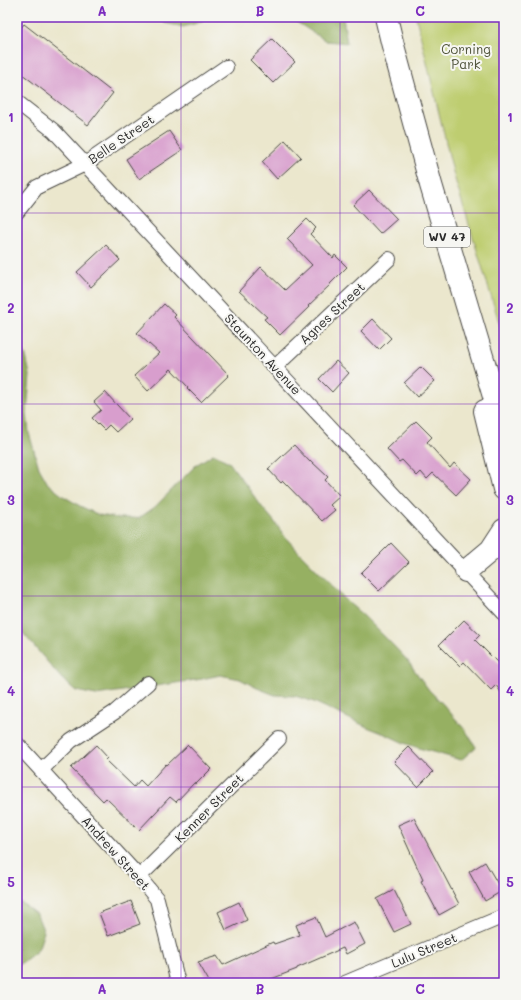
<svg xmlns="http://www.w3.org/2000/svg" width="521" height="1000" font-family="Mali,sans-serif">
  <style>
    .green { fill: #becd70; stroke: #747c4e }
    .forest { fill: #96b062; stroke: #606e46 }
    .building { fill: #d89ecd }
    .lines { fill: none; stroke-linecap: round; stroke-linejoin: round }
    .minor-casing { stroke: #484743; stroke-width: 16 }
    .primary-casing { stroke: #484743; stroke-width: 24 }
    .minor { stroke: #fff; stroke-width: 14 }
    .primary { stroke: #fff; stroke-width: 22 }
    .grid { fill: none; stroke: #7b2cbf; stroke-width: 1; stroke-opacity: 0.55 }
    .labels { text-anchor: middle; stroke-width: 4; stroke-linejoin: round; paint-order: stroke }
    .shield { fill: #f6f6f2; stroke: #686867; stroke-width: 1 }
    .shield-label { font-size: 12px; font-weight: bold; fill: #2b2b2b }
    .park-label { font-size: 13px; fill: #50543c; stroke: #f6f6f2 }
    .street-label { font-size: 13px; fill: #2b2b2b; stroke: #f6f6f2 }
    .neatline { fill: none; stroke: #7b2cbf; stroke-width: 1.5 }
    .grid-label { font-size: 13px; text-anchor: middle; font-weight: bold; fill: #7b2cbf }
  </style>
  <rect width="100%" height="100%" fill="#f6f6f2"/>
  <filter id="ink" filterUnits="userSpaceOnUse"><feTurbulence type="fractalNoise" baseFrequency=".025" numOctaves="2"/><feDisplacementMap in="SourceGraphic" scale="8" xChannelSelector="R" yChannelSelector="G"/><feConvolveMatrix kernelMatrix="1 2 1 2 8 2 1 2 1" color-interpolation-filters="sRGB"/></filter>
  <filter id="wash" filterUnits="userSpaceOnUse"><feTurbulence type="fractalNoise" baseFrequency=".012" numOctaves="4" result="noise"/><feDisplacementMap in="SourceGraphic" scale="16" xChannelSelector="R" yChannelSelector="G"/><feGaussianBlur stdDeviation="0.9" result="paint"/><feColorMatrix in="noise" values="0 0 0 0 0 0 0 0 0 0 0 0 0 0 0 0 0 1.4 0 .05"/><feComposite in="paint" operator="in"/></filter>
  <g filter="url(#wash)">
    <rect width="100%" height="100%" fill="#ebe7cd"/>
    <path class="green" d="M416,17h88v321l-50,-162z"/>
    <g class="forest">
      <path d="M153,17h53l-5,5 -18,5 -18,-4z"/>
      <path d="M289,17h54l4,26 -21,-2z"/>
      <path d="M17,338l9,18 4,19 -3,38 2,20 10,35 9,16 15,12 17,10 19,9 19,3h21l16,-11 41,-42 17,-11 16,8 33,45 12,14 11,16 13,14 52,53 15,13 28,28 14,15 22,30 13,13 24,28 10,16 -15,13 -39,-11 -18,-6 -19,-9 -18,-7 -53,-25 -19,-6 -20,-1 -18,-7 -17,-9 -20,-4 -18,4 -106,16 -20,-4 -15,-13 -44,-52z"/>
      <path d="M17,902l5,1 15,12 7,17 -6,18 -15,12 -6,3z"/>
    </g>
    <g id="blocks">
      <g class="building">
        <path d="M24,24l89,69 -25,32 -71,-55v-37z"/>
        <path d="M272,39l23,23 -22,21 -23,-23z"/>
        <path d="M169,131l13,19 -43,29 -13,-20z"/>
        <path d="M285,140l16,17 -24,22 -15,-17z"/>
        <path d="M369,190l28,29 -17,15 -27,-29z"/>
        <path d="M307,219l9,9 -6,6 23,24 2,-3 12,12 -17,17v1l-22,21 1,1 -29,28 -16,-16 3,-2 -28,-26 22,-24 24,23 27,-25 -25,-26z"/>
        <path d="M106,245l14,15 -29,27 -14,-15z"/>
        <path d="M164,304l12,11 -2,2 55,58 -28,27 -14,-14 1,-1 -17,-18 -23,22 -14,-15 25,-23 -22,-20z"/>
        <path d="M373,319l18,19 -12,12 -18,-19z"/>
        <path d="M336,361l13,12 -17,19 -13,-13z"/>
        <path d="M421,367l14,14 -18,16 -13,-14z"/>
        <path d="M105,392l25,27 -14,13 -7,-7 -5,5 -12,-12 9,-8 -7,-8z"/>
        <path d="M416,421l16,16 -5,5 23,26 4,-5 17,16 -15,16 -23,-22 -6,6 -6,-7 -4,4 -15,-16 -3,2 -12,-13z"/>
        <path d="M294,445l16,17 1,-1 17,16 -3,3 15,16 -10,9 5,5 -13,11 -39,-40 -2,2 -13,-14z"/>
        <path d="M391,543l18,19 -30,29 -18,-18z"/>
        <path d="M464,620l16,15 -5,5 19,19h1l9,9v29l-8,-12 -5,5 -27,-28 -4,4 -21,-21z"/>
        <path d="M96,745l12,13 -2,2 28,27 6,-7 6,6 20,-22 1,1 21,-20 23,24 -15,15 -1,-2 -19,20 -6,-5 -31,33 -33,-32 -3,3 -32,-33z"/>
        <path d="M409,747l24,25 -15,15 -24,-25z"/>
        <path d="M414,818l45,86 -20,11 -18,-34 2,-1 -25,-55z"/>
        <path d="M485,862l17,29 -17,10 -16,-29z"/>
        <path d="M394,890l17,34 -17,8 -17,-33z"/>
        <path d="M131,901l9,23 -32,12 -9,-23z"/>
        <path d="M239,902l8,18 -21,10 -8,-18z"/>
        <path d="M316,917l9,20 29,-15 11,22 -19,10 -3,-6 -46,20v1l-36,14h-51l-12,-21 19,-6 6,9 50,-23 1,2 26,-9 -4,-10z"/>
      </g>
    </g>
  </g>
  <g filter="url(#ink)">
    <use href="#blocks" fill-opacity="0" stroke="#484743" stroke-width="1"/>
    <g class="lines">
      <defs>
        <g id="minor">
          <path d="M17,102l37,29 450,482"/>
          <path d="M17,212l20,-25 48,-23 141,-97"/>
          <path d="M275,367l114,-108"/>
          <path d="M17,744l122,133 18,22 21,84"/>
          <path d="M41,770l30,-29 44,-29 33,-29"/>
          <path d="M139,877l140,-138"/>
          <path d="M345,983l159,-67"/>
        </g>
        <g id="primary">
          <path d="M386,17l6,25 39,143 73,245"/>
          <path d="M485,411l19,78"/>
          <path d="M466,571l25,-21 13,-20"/>
        </g>
      </defs>
      <use href="#minor" class="minor-casing"/>
      <use href="#primary" class="primary-casing"/>
      <use href="#minor" class="minor"/>
      <use href="#primary" class="primary"/>
    </g>
  </g>
  <path class="grid" d="M181,17v966M340,17v966M17,213h487M17,404h487M17,596h487M17,787h487"/>
  <g class="labels">
    <rect class="shield" x="424" y="227" width="46" height="20" rx="3"/>
    <g class="shield-label">
      <text x="447" y="241">WV 47</text>
    </g>
    <g class="park-label">
      <text x="466" y="54">Corning<tspan x="466" dy="15">Park</tspan></text>
    </g>
    <g class="street-label">
      <text transform="translate(121 139) rotate(-34)" y="5">Belle Street</text>
      <text transform="translate(332 313) rotate(-43)" y="5">Agnes Street</text>
      <text transform="translate(263 354) rotate(47)" y="5">Staunton Avenue</text>
      <text transform="translate(209 808) rotate(-45)" y="5">Kenner Street</text>
      <text transform="translate(116 853) rotate(48)" y="5">Andrew Street</text>
      <text transform="translate(424 950) rotate(-23)" y="5">Lulu Street</text>
    </g>
  </g>
  <rect width="521" height="1000" fill="none" stroke="#f6f6f2" stroke-width="44"/>
  <rect x="22" y="22" width="477" height="956" class="neatline"/>
  <g class="grid-label">
    <text x="102" y="16">A</text>
    <text x="260" y="16">B</text>
    <text x="420" y="16">C</text>
    <text x="11" y="122">1</text>
    <text x="510" y="122">1</text>
    <text x="11" y="313">2</text>
    <text x="510" y="313">2</text>
    <text x="11" y="505">3</text>
    <text x="510" y="505">3</text>
    <text x="11" y="696">4</text>
    <text x="510" y="696">4</text>
    <text x="11" y="887">5</text>
    <text x="510" y="887">5</text>
    <text x="102" y="994">A</text>
    <text x="260" y="994">B</text>
    <text x="420" y="994">C</text>
  </g>
</svg>
